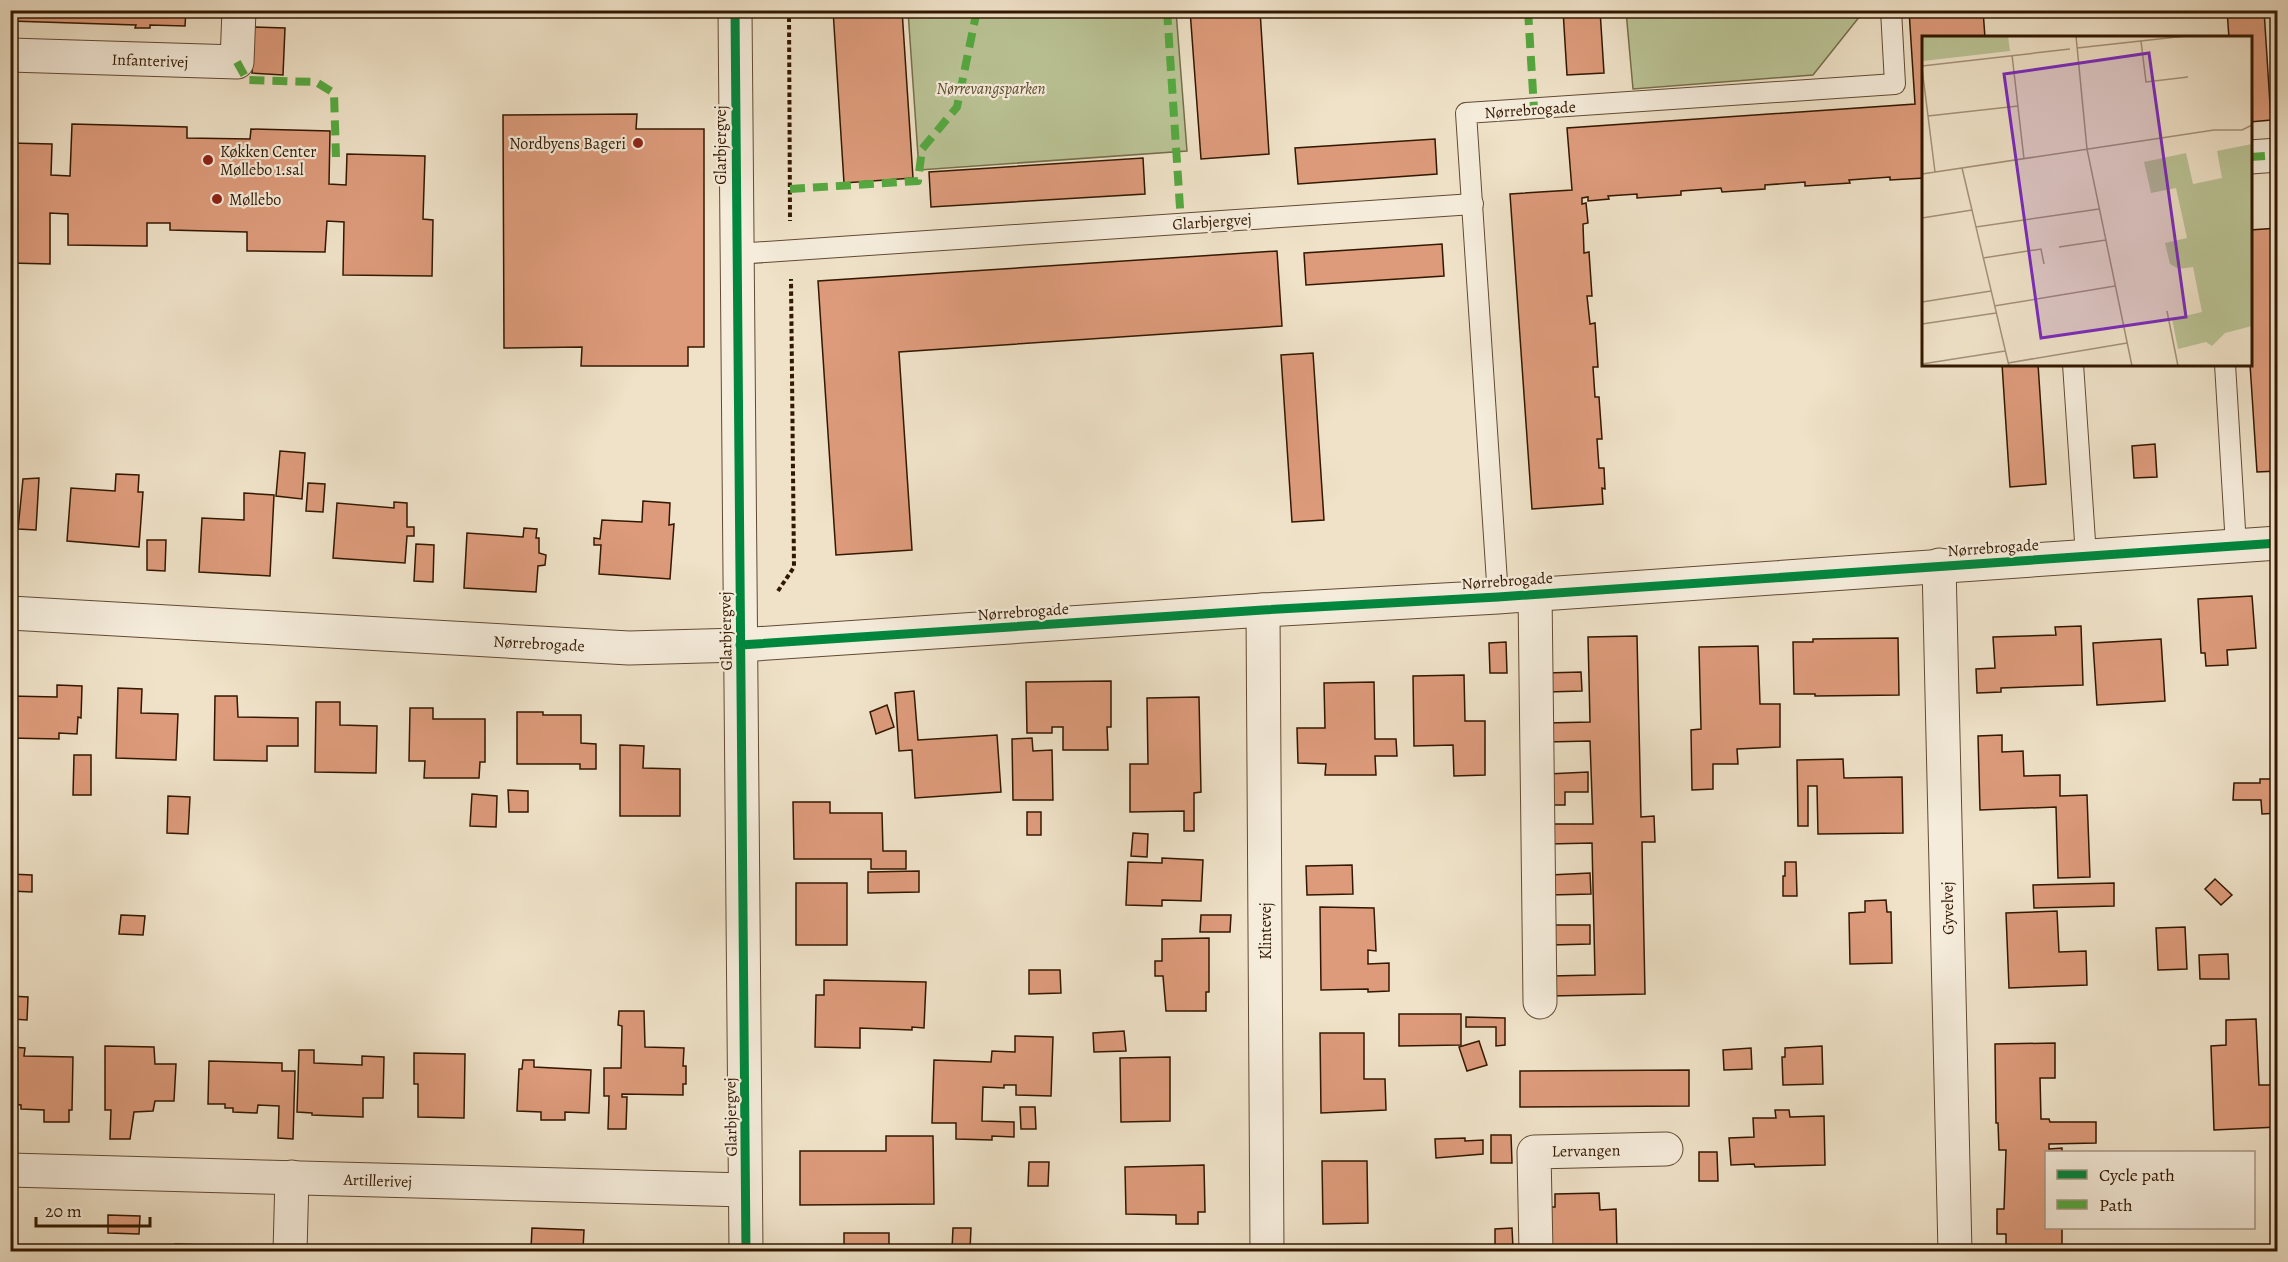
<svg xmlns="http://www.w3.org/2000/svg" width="2288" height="1262" font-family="Alegreya,serif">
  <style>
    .green { fill: #bac395; stroke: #766e4a; stroke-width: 1.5 }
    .building { fill: #dd9b7b; stroke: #331800; stroke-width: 1.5 }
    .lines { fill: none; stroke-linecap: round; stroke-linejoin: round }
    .lane-casing { stroke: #624a32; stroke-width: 22 }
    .street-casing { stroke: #624a32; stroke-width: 35 }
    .path { stroke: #331800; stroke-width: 4; stroke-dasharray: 4.5 3; stroke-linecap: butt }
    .lane { stroke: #f5ecdb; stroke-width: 20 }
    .street { stroke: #f5ecdb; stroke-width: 33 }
    .quiet { stroke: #54a940; stroke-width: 8; stroke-dasharray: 15 8; stroke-linecap: butt }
    .cycleway-casing { stroke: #f5ecdb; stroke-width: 13 }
    .cycleway { stroke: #00873e; stroke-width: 9 }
    .poi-dot { fill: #8f2418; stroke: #f5ecdb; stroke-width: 2 }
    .labels { text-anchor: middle; stroke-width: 4.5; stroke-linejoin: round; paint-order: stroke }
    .street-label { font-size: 16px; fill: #331800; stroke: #f5ecdb }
    .park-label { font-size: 16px; font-style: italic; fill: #5c4b2d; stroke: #f5ecdb }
    .poi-label { font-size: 16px; fill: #331800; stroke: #f5ecdb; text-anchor: start }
    .inset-road { fill: none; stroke: #a49178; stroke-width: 1.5 }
    .view { fill: #7b2cbf; fill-opacity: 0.15; stroke: #7b2cbf; stroke-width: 3 }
    .inset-edge { fill: none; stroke: #331800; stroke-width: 3 }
  </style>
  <rect width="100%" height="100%" fill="#efe2c8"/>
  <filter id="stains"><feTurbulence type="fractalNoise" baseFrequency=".00333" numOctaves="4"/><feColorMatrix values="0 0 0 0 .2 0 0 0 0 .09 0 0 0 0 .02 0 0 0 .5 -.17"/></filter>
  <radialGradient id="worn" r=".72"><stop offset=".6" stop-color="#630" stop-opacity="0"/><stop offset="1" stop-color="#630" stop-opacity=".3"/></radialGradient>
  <g class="green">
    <path d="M908,11h268l11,140 -268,19z"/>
    <path d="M1626,11v-1l238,1 -51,64 -180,14z"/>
  </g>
  <g class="building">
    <path d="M10,10h176l-1,16 -35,-1v3h-15l1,-3 -126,-4z"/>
    <path d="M833,10h69l11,168 -69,5z"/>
    <path d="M1190,10h70l9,144 -68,5z"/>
    <path d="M1563,10h37l4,63 -37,2z"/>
    <path d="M1909,10h74l2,28h-61v140l-34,2v-3l-41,3 1,3 -45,3v-4l-40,3v4l-43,3 -1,-4 -40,3v4l-44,3v-4l-29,2 1,3 -21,2v-4l-6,1v6l4,-1 2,20 -5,1 1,29 5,-1 3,44h-5l3,28 5,-1 3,44h-5l2,30h4l3,42h-5l2,29h5l1,21 -3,-1 1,16 -71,5 -22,-315 62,-4 -5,-62 348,-24z"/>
    <path d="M2227,10h37l7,110 -21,2v-84h-21z"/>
    <path d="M254,27l31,1 -2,47 -31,-2z"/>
    <path d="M637,114l-1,15h68v218h-16v19h-107l1,-19 -78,1 -1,-233z"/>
    <path d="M72,124l115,3v11l63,1 1,-10 79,2 -1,53 17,1 1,-31 78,2 -2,63 10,1 -1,56 -89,-1 1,-53 -17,-1 -2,31 -78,-1v-19l-77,-2v-7h-23v23l-79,-1v-31l-18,-1v51l-40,-1v-120l42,1 -1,31 19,1z"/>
    <path d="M1435,139l2,35 -139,10 -3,-36z"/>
    <path d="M1143,158l2,36 -214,13 -2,-35z"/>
    <path d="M2278,228v243l-21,1 -7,-108v-134z"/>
    <path d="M1442,244l2,32 -138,9 -2,-32z"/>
    <path d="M1277,251l5,75 -383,26 13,198 -76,5 -18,-274z"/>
    <path d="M1313,353l11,167 -32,2 -11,-167z"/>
    <path d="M2002,364h36l8,120 -36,3z"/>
    <path d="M2155,444l2,33 -23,1 -2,-32z"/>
    <path d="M280,451l25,2 -3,46 -26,-3z"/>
    <path d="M116,474l23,1 -1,17h5l-4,55 -72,-6 4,-53 44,3z"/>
    <path d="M39,478l-3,52 -18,-1 5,-50z"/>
    <path d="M308,483l17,1 -2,28 -17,-1z"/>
    <path d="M244,493l30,2 -4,81 -71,-4 3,-54 42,2z"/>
    <path d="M643,501l27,2 -1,22 5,-1 -4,55 -71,-5 2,-29h-7v-7l6,1 2,-19 40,2z"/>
    <path d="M394,502l13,1v24h7v9h-7l-2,27 -72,-5 4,-55 57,5z"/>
    <path d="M524,528l13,1 -1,9h3v15l7,2 -1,10 -7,1 -2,26 -72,-4 3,-55 56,4z"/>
    <path d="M147,540h19l-1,31 -18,-1z"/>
    <path d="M416,544l18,1 -1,37 -19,-1z"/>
    <path d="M2252,596l4,52 -29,2 1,15 -22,1 -1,-13h-4l-3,-54z"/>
    <path d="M2272,615h6v39h-2z"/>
    <path d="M2081,626l2,59 -82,3v4l-24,1 -1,-24 19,-1 -2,-31 63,-2 -1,-8z"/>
    <path d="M1637,636l4,181 13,-1 1,26h-13l3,152 -94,2v-20l44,-1 -3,-132 -43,1v-20h44l-3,-83 -43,1v-19l43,-1 -2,-85z"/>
    <path d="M1898,638l1,57 -84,1v-2h-21l-1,-52h20v-3z"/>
    <path d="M2161,639l4,62 -68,4 -4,-62z"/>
    <path d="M1506,642l1,31h-17l-1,-30z"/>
    <path d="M1758,646l2,58h20v43l-43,2 1,15h-25v25l-21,1 -1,-60 10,-1 -2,-82z"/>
    <path d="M1581,672l1,19 -35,1 -1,-19z"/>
    <path d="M1464,675l1,46h20v54l-31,1 -1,-31 -39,1 -1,-70z"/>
    <path d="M1111,681v46h-4l1,23h-45v-23h-11v6h-25l-1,-51z"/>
    <path d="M1374,682l1,57h21l1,17h-22l1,19h-51l1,-11 -28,-1 -1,-35h28l-1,-45z"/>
    <path d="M57,685l25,1 -1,32 -3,-1 -1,17 -18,-1v6l-49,-1v-42l47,1z"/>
    <path d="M118,688l24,1 -1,24 37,1 -2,46 -60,-2z"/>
    <path d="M914,691l4,49 79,-5 4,57 -86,6 -3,-48 -13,1 -4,-58z"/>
    <path d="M215,696h22l1,21 60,1v28h-31v15l-53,-1z"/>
    <path d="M1199,697l2,95 -7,1v38h-10v-20l-54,1v-48h18l-1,-66z"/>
    <path d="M316,702h24v23l37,1 -1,47 -61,-1z"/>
    <path d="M887,705l7,22 -18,7 -6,-22z"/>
    <path d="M410,708h23v11h52v43h-5l-1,16h-55l1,-17h-16z"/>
    <path d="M517,712h26v3h38v28l15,1v25h-16v-5h-63z"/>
    <path d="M2002,735v17l21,-1 1,25 36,-1v21l27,-1 3,82 -32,1 -2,-71 -76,3 -2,-74z"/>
    <path d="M1032,738l1,13 19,-1 1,50h-40l-1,-61z"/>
    <path d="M620,745l24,1 -1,22 37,1v47h-60z"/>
    <path d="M2278,745v17h-6l-1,-16z"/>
    <path d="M74,755h17v40h-18z"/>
    <path d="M1843,759l1,19 58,-1 1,56 -85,1 -1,-48h-9v40h-10l-1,-66z"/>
    <path d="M1588,772v20h-23v13h-16l-1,-31z"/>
    <path d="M2260,779h18v34l-16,1 -1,-14h-28l1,-17h26z"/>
    <path d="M508,790l20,1v21h-19z"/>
    <path d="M472,794l25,2 -1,31 -26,-1z"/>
    <path d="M168,796l22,1 -2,37 -21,-1z"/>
    <path d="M793,802h37v11h52l1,38h23v18h-35v-10h-77z"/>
    <rect x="1027" y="812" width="14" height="23"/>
    <path d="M1133,833l15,1 -1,23 -16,-1z"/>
    <path d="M1162,858l41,2 -2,41 -39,-1v6l-36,-1 2,-43 34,1z"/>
    <path d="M1785,862h11l1,34h-14v-20h2z"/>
    <path d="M1352,865l1,29 -46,1 -1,-29z"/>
    <path d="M919,871v21l-51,1v-21z"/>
    <path d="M1590,873l1,21 -41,1v-20z"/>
    <path d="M10,874l22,1v17l-22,-1z"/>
    <path d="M2215,879l17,16 -11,10 -16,-16z"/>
    <rect x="796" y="883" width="51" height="62"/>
    <path d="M2114,883v23l-80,2 -1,-23z"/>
    <path d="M1886,900l1,12h4l1,51 -42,1 -1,-51 16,-1v-11z"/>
    <path d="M1320,907l54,1 2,43 -8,-1v14l21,-1v28l-21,1v-3l-47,1z"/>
    <path d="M2057,911l2,41 27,-1 1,34 -78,3 -3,-75z"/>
    <path d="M121,915l24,1 -2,19 -24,-1z"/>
    <path d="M1201,915h30l-1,17h-30z"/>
    <path d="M1550,925h40v19l-39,1z"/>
    <path d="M2185,927l2,42 -29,1 -2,-42z"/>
    <path d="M1209,938v54h-3v19h-40l-3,-35h-8v-15h7v-22z"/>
    <path d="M2228,954l1,25h-29l-1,-24z"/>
    <path d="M1029,970h31l1,23 -32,1z"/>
    <path d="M824,980l102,2 -2,46 -12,-1v3l-52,-2v20l-45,-1 1,-52h8z"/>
    <path d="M10,996l18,1 -1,23 -15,-1v15z"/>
    <path d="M619,1011h25l1,36 39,1 -1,18h3v18h-3v11l-61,-1v3h5l-1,32h-18l1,-33h-5v-28h17l1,-42 -4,-1z"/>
    <path d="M1399,1014h62v31l-62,1z"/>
    <path d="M1466,1017l39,1v27l-9,1v-19h-30z"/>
    <path d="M2256,1019l3,66h19v42l-64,3 -3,-84 15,-1v-25z"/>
    <path d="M1124,1031l2,20 -32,1 -1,-19z"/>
    <path d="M1320,1033h44v46h21l1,31 -65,3z"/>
    <path d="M1015,1036l38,1 -2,59 -35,-1v-10h-12v3l-21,-1 -1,34 32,1v15l-22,-1v4l-36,-1v-16h-24l2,-63 57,2 1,-11 23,1z"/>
    <path d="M1479,1041l8,24 -20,6 -8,-24z"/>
    <path d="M2055,1043v35h-15l1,41h8l1,3h46v21l-47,1v5l13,-1v4h-16v76h16v24h-56v-18h-9v-25h7l2,-59h-7l-1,-27h-2l-1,-79z"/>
    <path d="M105,1046l49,1 1,17h21l-2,37h-19l-2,10 -19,1 -4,27h-20l1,-29h-6z"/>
    <path d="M1822,1046l1,38 -40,1 -1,-28h3v-9z"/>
    <path d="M10,1047l15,1 -1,8 49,1 -1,53h-3v12h-25v-12l-23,-1v-4l-11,-1z"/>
    <path d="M1751,1048l1,21 -28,1 -1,-20z"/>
    <path d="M299,1050h15v13l48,2v-9l22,1 -1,41h-20v19l-51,-2v-2l-15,-1z"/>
    <path d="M414,1053l51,1 -1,64 -46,-1v-33h-4z"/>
    <path d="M1170,1057v64l-49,1 -1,-64z"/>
    <path d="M523,1060h11v7l57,3 -2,43 -24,-1v8h-24v-8l-24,-1 2,-42h3z"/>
    <path d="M209,1061l73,2v8h13l-2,68 -15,-1 1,-32 -21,-1 -1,8 -24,-1v-4h-8v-4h-17z"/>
    <path d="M1689,1070v36l-169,1v-36z"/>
    <path d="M1020,1107h15l1,22h-15z"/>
    <path d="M1775,1110h14l1,7 34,-1 1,49 -70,2 -1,-3 -23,1 -2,-27 25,-1 -1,-19h23z"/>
    <path d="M1491,1135h20l1,28h-21z"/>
    <path d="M886,1136h47l1,68 -134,1v-54h86z"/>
    <path d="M1465,1138v3l18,-1v14l-47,4 -1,-19z"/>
    <path d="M1699,1152h18l1,29h-19z"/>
    <path d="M1322,1161h45l1,62 -45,1z"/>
    <path d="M1029,1162h20l-1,24h-20z"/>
    <path d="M1204,1165l1,47h-7v12h-22v-9l-50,-1 -1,-47z"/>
    <path d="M1599,1193l1,17 16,-1 1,43h-67v-45h5v-13z"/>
    <path d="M108,1215l32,1 -1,18 -31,-1z"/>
    <path d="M532,1228l52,2 -1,19 -52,-1z"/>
    <path d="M953,1228h18l-1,21h-18z"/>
    <path d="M1512,1228l1,20 -18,1v-20z"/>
    <rect x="844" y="1233" width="45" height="19"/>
    <path d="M175,1244l56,2v6h-56z"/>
    <path d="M1868,1246h27l1,6h-27z"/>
    <path d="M363,1250l51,1v1h-51z"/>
  </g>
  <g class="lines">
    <defs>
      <g id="lane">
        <path d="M736,254l737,-50"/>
        <path d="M2073,364l13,192"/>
        <path d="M2225,364l11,182"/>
        <path d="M1498,597l-32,-484 429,-29 -4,-74"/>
      </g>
      <g id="street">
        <path d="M735,10l11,1242"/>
        <path d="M10,55l227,7 2,-52"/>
        <path d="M2250,157l28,-2"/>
        <path d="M1939,565l16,687"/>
        <path d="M1535,593l5,409"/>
        <path d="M1263,610l4,642"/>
        <path d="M10,613l619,35 111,-3 523,-35 235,-13 780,-54"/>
        <path d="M10,1170l735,20"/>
        <path d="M290,1252l2,-75"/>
        <path d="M1536,1252l-2,-100 132,-3"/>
      </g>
    </defs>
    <use href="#lane" class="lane-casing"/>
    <use href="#street" class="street-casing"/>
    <g class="path">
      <path d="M789,10l1,211"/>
      <path d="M778,591l16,-24 -3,-288"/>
    </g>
    <use href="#lane" class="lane"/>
    <use href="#street" class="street"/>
    <g class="quiet">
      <path d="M1167,10l14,213"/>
      <path d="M1528,10l6,99"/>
      <path d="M237,62l10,18 69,2 18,11 2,64"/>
      <path d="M2250,157l28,-2"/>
      <path d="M790,189l128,-8 4,-32 35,-42 20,-97"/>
    </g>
    <defs>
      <g id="cycleway">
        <path d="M735,10l11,1242"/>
        <path d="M740,645l523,-35 235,-13 780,-54"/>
      </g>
    </defs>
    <use href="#cycleway" class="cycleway-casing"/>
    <use href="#cycleway" class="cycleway"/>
  </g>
  <g class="poi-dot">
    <circle cx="638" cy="143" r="6"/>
    <circle cx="208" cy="160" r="6"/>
    <circle cx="217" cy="199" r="6"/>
  </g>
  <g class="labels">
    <g class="street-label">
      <text transform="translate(150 60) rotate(2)" y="6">Infanterivej</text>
      <text transform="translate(1530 109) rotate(-4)" y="6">Nørrebrogade</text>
      <text transform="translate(720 145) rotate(-90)" y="6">Glarbjergvej</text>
      <text transform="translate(1212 221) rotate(-4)" y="6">Glarbjergvej</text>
      <text transform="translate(1993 547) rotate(-4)" y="6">Nørrebrogade</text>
      <text transform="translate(1507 580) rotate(-4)" y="6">Nørrebrogade</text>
      <text transform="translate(1023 611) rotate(-4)" y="6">Nørrebrogade</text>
      <text transform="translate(725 631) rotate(-91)" y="6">Glarbjergvej</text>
      <text transform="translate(539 643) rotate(3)" y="6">Nørrebrogade</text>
      <text transform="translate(1947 908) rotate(-91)" y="6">Gyvelvej</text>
      <text transform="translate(1265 931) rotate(-90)" y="6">Klintevej</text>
      <text transform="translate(730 1117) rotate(-91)" y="6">Glarbjergvej</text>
      <text transform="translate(1586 1150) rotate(-1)" y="6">Lervangen</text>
      <text transform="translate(378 1180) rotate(2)" y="6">Artillerivej</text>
    </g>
    <g class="park-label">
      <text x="991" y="94">Nørrevangsparken</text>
    </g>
    <g class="poi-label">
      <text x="626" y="149" text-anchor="end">Nordbyens Bageri</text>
      <text x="220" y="157">Køkken Center<tspan x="220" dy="18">Møllebo 1.sal</tspan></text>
      <text x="229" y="205">Møllebo</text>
    </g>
  </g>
  <g transform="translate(1922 36)">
    <rect width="330" height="330" fill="#efe2c8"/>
    <path d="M0,0h86l2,15 -87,10zM330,108v182l-27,7 -13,13 -6,-4 -28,7 -6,-30 30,-7 -9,-45 -14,2 -9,-5 -5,-21 22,-5 -11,-50 -25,5 -7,-31 42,-9 7,31 29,-6 -5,-27z" fill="#bac395"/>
    <path class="inset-road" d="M154,0l11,113 45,217M219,5l5,41 42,-5M155,12l109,-12M90,19l12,104M0,30l148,-17M0,32l13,104M6,80l90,-10M40,132l47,198M0,138l292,-44h28l10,-5M0,182l50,-8M54,191l123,-18M137,211l47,-7M61,222l58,-9 3,15M0,266l69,-11M72,270l121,-20M245,275l11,55M0,288l74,-11M86,327l119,-20M0,328l83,-13"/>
    <path class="view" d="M227,17l37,264 -145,21 -37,-264z"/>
    <rect width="330" height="330" class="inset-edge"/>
  </g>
  <rect width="2288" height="1262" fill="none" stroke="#efe2c8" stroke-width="36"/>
  <rect x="12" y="12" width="2264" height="1238" fill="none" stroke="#331800" stroke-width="3"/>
  <rect x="18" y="18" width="2252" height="1226" fill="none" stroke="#331800" stroke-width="1.5"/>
  <rect x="2045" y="1151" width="210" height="78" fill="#f5ecdb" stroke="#a79783" stroke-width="1.5"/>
  <rect x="2057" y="1170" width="30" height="9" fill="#00873e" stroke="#a79783" stroke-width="1.5"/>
  <text x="2099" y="1181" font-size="18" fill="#331800">Cycle path</text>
  <rect x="2057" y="1200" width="30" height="9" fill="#54a940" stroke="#a79783" stroke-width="1.5"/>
  <text x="2099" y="1211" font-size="18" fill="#331800">Path</text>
  <path d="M36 1217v9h114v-9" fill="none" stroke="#331800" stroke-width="3"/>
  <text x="45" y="1217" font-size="18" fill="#331800" stroke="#f5ecdb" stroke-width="4.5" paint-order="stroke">20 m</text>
  <rect width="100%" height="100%" filter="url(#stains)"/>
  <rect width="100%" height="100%" fill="url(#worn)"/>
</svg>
